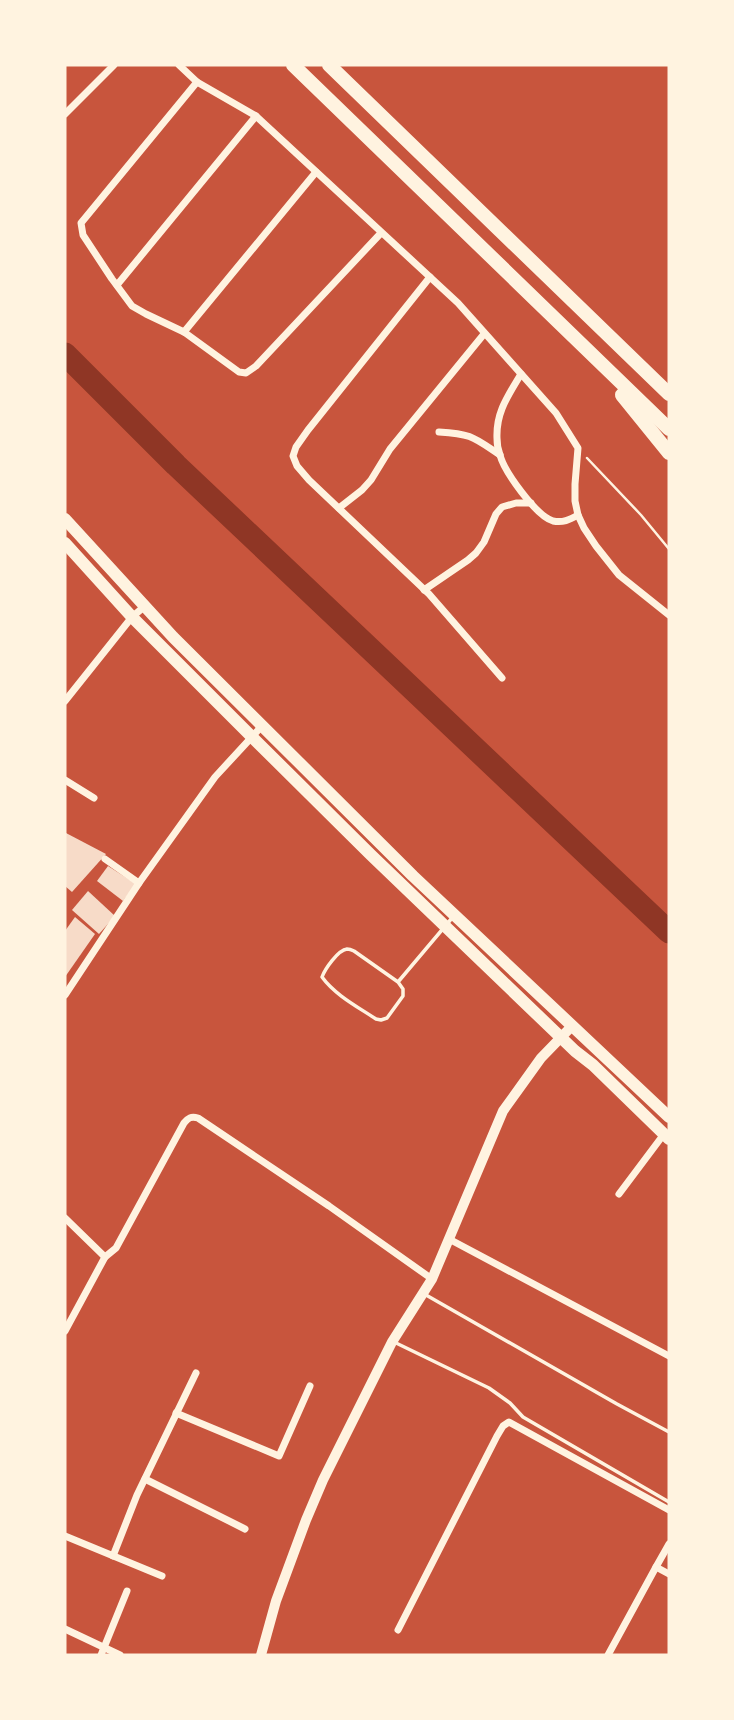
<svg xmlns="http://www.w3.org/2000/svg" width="734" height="1720" font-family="'DM Sans',sans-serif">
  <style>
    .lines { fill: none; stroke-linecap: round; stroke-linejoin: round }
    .river { stroke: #8f3625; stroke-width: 23 }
    .building { fill: #f7dbc8 }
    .path { stroke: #fff3e0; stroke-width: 2.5 }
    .service { stroke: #fff3e0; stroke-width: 3.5 }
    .minor { stroke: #fff3e0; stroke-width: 7 }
    .tertiary { stroke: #fff3e0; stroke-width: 10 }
    .primary { stroke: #fff3e0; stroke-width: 12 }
    .motorway { stroke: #fff3e0; stroke-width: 14 }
  </style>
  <rect width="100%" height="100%" fill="#c8553d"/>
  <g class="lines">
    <path class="river" d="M65,354l111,111 493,467"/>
  </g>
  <g class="building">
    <path d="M66,833l40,21 -34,38 -7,-6v-51z"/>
    <path d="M108,866l28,18 -13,17 -26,-20z"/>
    <path d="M88,891l27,25 -16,18 -27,-24z"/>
    <path d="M75,917l20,17 -30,43v-46z"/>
  </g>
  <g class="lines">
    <path class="path" d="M587,458l54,57 28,34"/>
    <g class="service">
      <path d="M398,982l-44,-31c-2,-1 -5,-2 -7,-2 -9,1 -22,20 -25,28 13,18 36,30 54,42l5,1 6,-2 16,-22v-7l-5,-7 54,-64"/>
      <path d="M426,1295l191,109 52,28"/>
      <path d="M394,1342l95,46 21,15 13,14 146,85"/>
    </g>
    <g class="minor">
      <path d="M179,65l18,17 59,34 202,187 98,110 22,35 -3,36v17l3,14 6,13 12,18 23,29 50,40"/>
      <path d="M197,82l-116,141 2,12 29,44 20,27 14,8 38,18 55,40 7,1 10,-7 125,-133"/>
      <path d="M65,114l49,-49"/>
      <path d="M430,277l-122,153 -12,17 -3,9 4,10 12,14 120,114 73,84"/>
      <path d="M117,285l139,-169"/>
      <path d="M184,332l132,-160"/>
      <path d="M521,374c-13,22 -25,38 -24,64 0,5 1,12 3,17 4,16 36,61 53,66 10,2 16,-1 25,-6"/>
      <path d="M439,432c33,2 34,5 61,23"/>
      <path d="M339,508l23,-18 9,-10 19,-31 94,-115"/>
      <path d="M424,590l44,-30 8,-7 8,-11 12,-28 6,-7 14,-4h15"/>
      <path d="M65,701l67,-84 13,-11"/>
      <path d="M65,780l29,18"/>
      <path d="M105,859l34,24"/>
      <path d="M65,995l74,-112 76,-106 47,-51"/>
      <path d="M619,1194l45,-60"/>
      <path d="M65,1218l40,39"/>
      <path d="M449,1239l220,117"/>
      <path d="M65,1331l40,-74 11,-9 68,-125c4,-5 7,-7 14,-5l131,88 103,73"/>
      <path d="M176,1413l103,43 31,-70"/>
      <path d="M145,1479l100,50"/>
      <path d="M65,1536l97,40"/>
      <path d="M113,1556l24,-61 59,-122"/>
      <path d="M656,1567l13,-23"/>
      <path d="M65,1629l55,26"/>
      <path d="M398,1630l99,-194 6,-10 6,-4 160,88"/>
      <path d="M101,1655l26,-64"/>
      <path d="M608,1655l48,-88 13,7"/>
    </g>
    <path class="tertiary" d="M261,1655l15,-54 30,-81 17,-40 69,-138 40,-63 71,-168 38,-53 31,-32"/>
    <g class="primary">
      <path d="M65,519l108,118 240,239 256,241"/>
      <path d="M65,543l67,74 120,120 119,118 204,196 18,14 76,74"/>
    </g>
    <g class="motorway">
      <path d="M293,65l376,364"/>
      <path d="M329,65l340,329"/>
      <path d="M622,395l47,58"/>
    </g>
  </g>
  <rect width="734" height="1720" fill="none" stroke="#fff3e0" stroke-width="133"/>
</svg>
